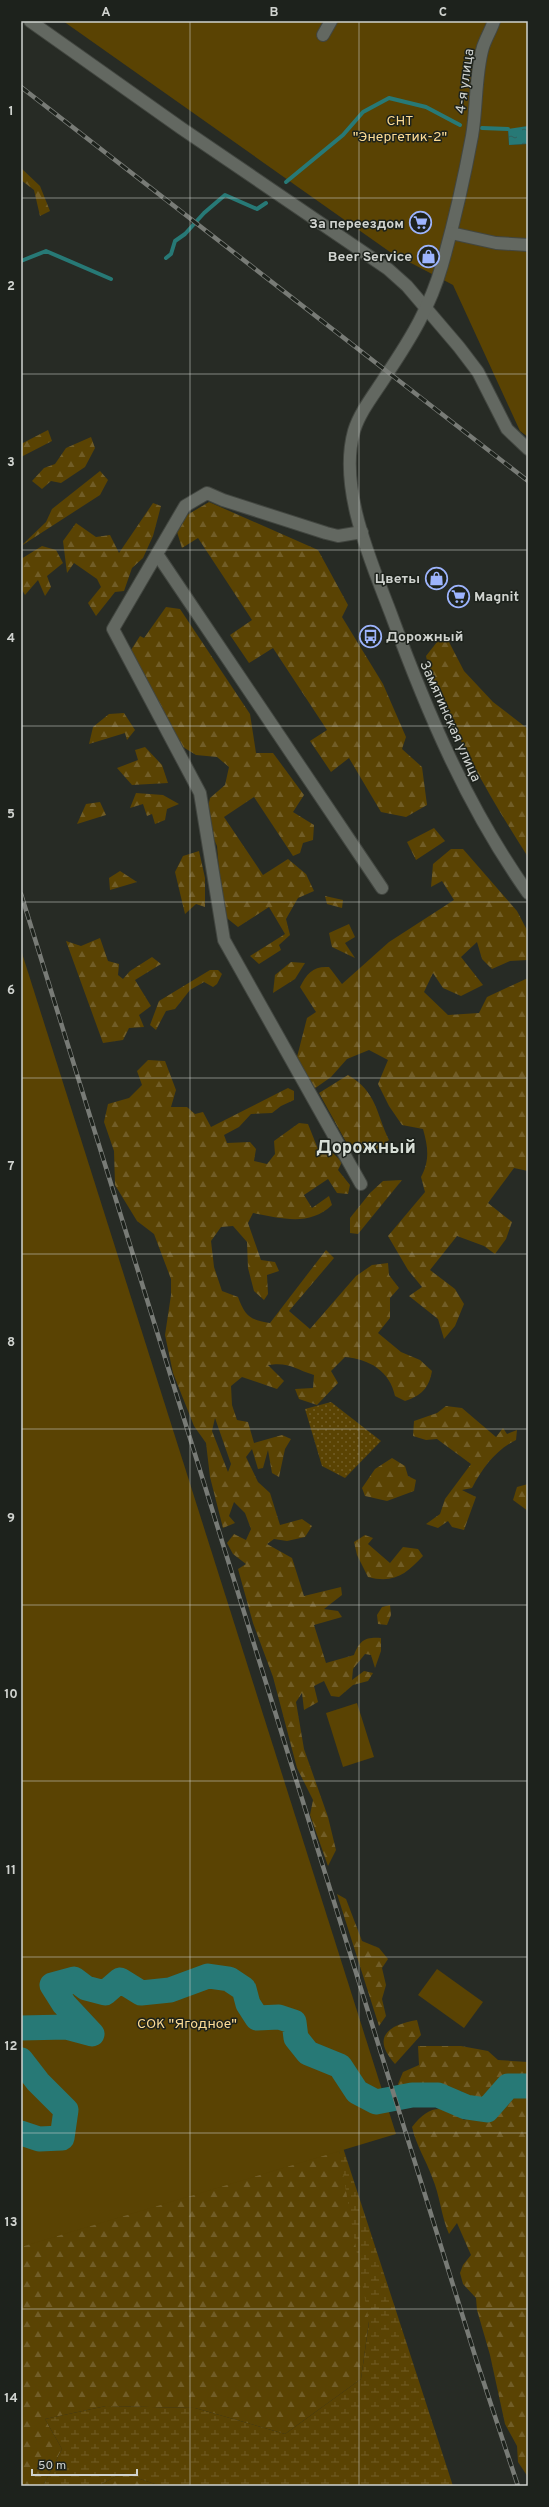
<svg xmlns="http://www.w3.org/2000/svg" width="549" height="2507" font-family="Overpass,sans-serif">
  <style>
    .forest { fill: url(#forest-firs); fill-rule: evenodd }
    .wetland { fill: url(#wetland-marsh) }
    .park { fill: url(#park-dots) }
    .garden { fill: #5a4303 }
    .water { fill: url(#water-ripples) }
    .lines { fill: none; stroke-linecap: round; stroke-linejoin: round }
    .stream { stroke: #277976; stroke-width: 4 }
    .river { stroke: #277976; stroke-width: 25 }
    .minor-casing { stroke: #424640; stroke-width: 14 }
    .minor { stroke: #636861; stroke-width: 12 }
    .rail-casing { stroke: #787b76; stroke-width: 4.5 }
    .rail { stroke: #1d221c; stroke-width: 3; stroke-dasharray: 9; stroke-linecap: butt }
    .grid { fill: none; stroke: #d0d3cf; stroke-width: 1; stroke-opacity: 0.55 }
    .labels { text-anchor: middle; stroke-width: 3; stroke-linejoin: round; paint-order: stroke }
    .street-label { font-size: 14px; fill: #d0d3cf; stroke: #1d221c }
    .park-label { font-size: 14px; fill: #fcdb95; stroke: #1d221c }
    .poi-label { font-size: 14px; font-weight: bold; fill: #d0d3cf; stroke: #1d221c; text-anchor: end }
    .district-label { font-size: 18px; font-weight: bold; fill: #d8dfd7; stroke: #1d221c }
    .neatline { fill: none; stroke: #d0d3cf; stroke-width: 1.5 }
    .grid-label { font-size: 13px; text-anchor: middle; font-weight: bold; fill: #d0d3cf }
  </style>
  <defs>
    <pattern id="forest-firs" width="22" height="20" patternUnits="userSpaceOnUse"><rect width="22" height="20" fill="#5a4303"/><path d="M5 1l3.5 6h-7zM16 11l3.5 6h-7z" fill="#715d27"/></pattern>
    <pattern id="wetland-marsh" width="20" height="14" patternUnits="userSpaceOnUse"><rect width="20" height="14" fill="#5a4303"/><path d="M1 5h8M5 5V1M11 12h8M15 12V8" fill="none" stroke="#715d27"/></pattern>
    <pattern id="park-dots" width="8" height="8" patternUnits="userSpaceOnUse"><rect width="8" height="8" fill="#5a4303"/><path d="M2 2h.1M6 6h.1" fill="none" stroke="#715d27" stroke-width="1.8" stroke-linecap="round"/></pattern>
    <pattern id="water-ripples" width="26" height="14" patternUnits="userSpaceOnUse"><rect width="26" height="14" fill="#277976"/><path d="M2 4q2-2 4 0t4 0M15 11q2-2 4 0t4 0" fill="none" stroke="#315f5d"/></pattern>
  </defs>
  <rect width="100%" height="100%" fill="#272b25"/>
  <g class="forest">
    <path d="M21,168l19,18 10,25 -10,5 -6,-26 -13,-10z"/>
    <path d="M48,430l4,11 -31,16v-13z"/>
    <path d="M91,437l4,11 -10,19 -24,16 -10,-2 -9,8 -10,-8 12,-13 11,-4 11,-16z"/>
    <path d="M100,471l8,9 -8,15 -79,51 25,-24 6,-13z"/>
    <path d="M209,502l109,48 30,55 -6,12 41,67 23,53 -4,12 20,18 5,38 -21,12 -25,-5 -32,-54 -18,14 -21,-31 17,-11 -54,-82 -24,15 -19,-28 22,-15 -54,-82 -16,10 -5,-16 10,-17z"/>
    <path d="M153,503l8,3 -8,30 -10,22 -11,10 -8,23 -9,1 -19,24 -8,-13 13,-16 -4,-8 -23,-16 -7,10 -4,-32 13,-18 20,14 14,-2 9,18z"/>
    <path d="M42,546l14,4 7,13 -16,13 4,11 -6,9 -7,-16 -13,15 -4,-7v-29z"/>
    <path d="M166,607l14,2 70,105 6,39h17l31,42 -11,17 21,13 -1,15 -10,3 -3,10 -7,3 -39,-59 -30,20 39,58 25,-16 18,15 8,17 -16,7 -12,21 4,16 -11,10 2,5 -22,14 -9,-8 35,-22 -16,-27 -31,20 -15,-12 -6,-69 -12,-26 5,-22 15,-13 4,-18 -12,-10 -21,-2 -18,-11 -47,-94 9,-14 4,2z"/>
    <path d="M437,642h12l15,29 29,31 35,27v128c-30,-47 -58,-94 -80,-144 -9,-19 -18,-37 -22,-57z"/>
    <path d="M124,713l11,17 -8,10 -2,-7 -36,11 4,-17 16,-13z"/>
    <path d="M145,747l17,18 6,18 -36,2 -15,-17 21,-8 -3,-10z"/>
    <path d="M136,793l27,2 16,9 -12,5 -2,11 -10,4 -3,-10 -5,2 -4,-12 -13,4z"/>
    <path d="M100,802l6,13 -29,9 9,-20z"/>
    <path d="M434,828l11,13 -29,19 -9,-18z"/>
    <path d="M451,849h12l54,62 11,21v28l-18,1 -18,8 -10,-10 -5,-17 -16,15 22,28 -22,11 -18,-8 -10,-15 -9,19 24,23 31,-2 8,-16 41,-19v193l-14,-3 -26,35 24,19 -6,17 -11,15 -11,-8 -27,-10 -27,34 25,19 9,15 -9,22 -11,13 -6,-20 -29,-23 13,-9 -14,-17 -20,-34 37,-44 -4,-15c9,-17 7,-30 2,-48l-21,-4 -13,-19 -11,-22 10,-24 -19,-10 -22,9 -16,18 -17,12 -18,-28 11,-43 9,-6 -16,-25c7,-14 13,-21 29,-20l13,17 47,-42 65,-42 -12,-19 -11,6 2,-23z"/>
    <path d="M199,851l6,27v29l-9,-3 -11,10 -10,-42 8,-16z"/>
    <path d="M120,871l17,11 -27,8 -1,-12z"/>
    <path d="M325,896l18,4 -1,8 -15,-4z"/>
    <path d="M349,924l6,13 -10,6 10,15 -23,-11 -3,-14z"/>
    <path d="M100,938l8,23 11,3 -1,11 5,4 7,-8 22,-14 9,7 -26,16 16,26 -12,9 5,12 -15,1 -6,12 -20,3 -37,-102 15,5z"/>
    <path d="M291,962l14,1 -10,16 -22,14 2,-18z"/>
    <path d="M210,970h8l4,4 -5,10 -4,3 -9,-5 -14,8 -15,19 -9,2 -10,19 -6,-5 9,-24z"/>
    <path d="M148,1060l17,1 11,29 -5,17h16l8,7 8,-2 8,15 69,-35 8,-4 6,3v9l-13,6 -9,7 -21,1 -12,13 -15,8 3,8 23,-1 6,7 -2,12 13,3 8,-10 -1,-13 25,-18 9,1 10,25 15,4 9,9 -4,8 12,15 -2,9 -11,-1 -9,-14 -24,16 8,13 17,-12 3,9c-23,22 -51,13 -79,8l-5,10 13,37 14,2 4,9 -12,4 1,19 -4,6 -10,-9 -6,-23 -1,-26 -14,-16 -12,1 -10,14 3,26 8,24 16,6c7,19 12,23 32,26l56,-73 8,8 -45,53 21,18 46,-53 16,-11 16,-2 1,12 10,13 -9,10v20l-12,15 23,19 19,8 12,11c-3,17 -11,25 -27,30l-10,-5c-5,-25 -26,-37 -50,-39l-14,14 7,12 -21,22 -18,-6 -4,-10 18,-1 1,-13c-20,-6 -24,-13 -46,-10l16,16 -7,8 -35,-12 -11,9 1,19 5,15 11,2 6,21 28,-8 9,4 -6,10 -6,28 -7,-4 -4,-23 -5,18 -5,1 -6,-20 -6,8 12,25 12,11 10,32 22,-6 10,7 -7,11 -18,4 -13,-2 -7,5 25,14 12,38 37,-9 1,8 -18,14 14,2 4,6 -28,8 12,38 28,-8c6,-15 11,-18 27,-17v13l-6,17 -4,-13 -6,-1 -12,15 -1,11 12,-9 9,2 -5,8 -15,4 -14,12 -8,-1 -7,-15 -10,5 4,16 -14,8 -2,-17 -6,9 8,47 24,68 8,33 -8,16 -18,-51 3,-15 -16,-32 -24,-91 -20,-54 -15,-54 8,-5 -13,-10 -6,-11 7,-9 12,6 5,-11 -6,-16 -11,-11 -5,14 6,7 -12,5 -13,-51 -4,-34 -12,-17 -21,-53 -8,-38 6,-40v-16l-17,-45 -17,-13 -22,-36 -1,-34 -10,-29 4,-18 21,-6 13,-13 -5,-14zM215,1418l16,46 -3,8 -16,-41z"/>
    <path d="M348,1075c29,17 28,38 41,65l-11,9h-28l-31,-56z"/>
    <path d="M402,1180l-44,54 -8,-1v-15l20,-25 13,-12z"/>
    <path d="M446,1406l16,2 34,29 7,-9 4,6 10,-4 -1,10c-20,10 -33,27 -44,48l-10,2 14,7 -12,33 -12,-3 -4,-6 -10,7 -12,-4 14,-10 5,-15 26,-35 -34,-25 -11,1 -13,-4 1,-15 23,-8z"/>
    <path d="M392,1458l13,8 3,10 8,4 -2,11 -27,10 -22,-5 -3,-8 13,-19z"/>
    <path d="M528,1484v27l-15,-11 4,-13z"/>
    <path d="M365,1535l8,3 -5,6 22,19 13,-16 15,2 5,7c-17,18 -29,28 -55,21l-11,-22 -3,-13z"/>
    <path d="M390,1605l1,10 -4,10 -9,-1 -1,-9 5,-8z"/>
    <path d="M21,1620l312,497 37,197 -9,65 -76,55 -90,-26 -89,-2 -61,13 17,30 -19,37h-22z"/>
    <path d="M337,1894l9,5 16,42 17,7 9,11 -6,9 4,17 -4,14 4,17 -7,10z"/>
    <path d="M417,2020l4,15 -26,29c-24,-27 -7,-39 22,-44z"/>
    <path d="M418,2046h43l27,5 10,9 30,2v415l-10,-15 -1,-16 -12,-22 -15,-69 -13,-45 -1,-12 -13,-14 -3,-11 3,-8 8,-10 -14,-32 -8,11c-8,-18 -9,-39 -17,-57 -6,-17 -16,-32 -20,-50 17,-22 31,-23 52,-7l12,-5 -3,-13 -12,-11 -15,1 -17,12 -15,-16 -2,16 -12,-5 -2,-15 5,-12 16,-7z"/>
    <path d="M122,2473l39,13h-63z"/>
  </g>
  <path class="wetland" d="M333,2117l120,369h-292l-39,-13 -24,13h-55l19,-37 -17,-30 61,-13 89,2 90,26 76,-55 8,-57z"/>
  <path class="park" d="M331,1402l50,39 -36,37 -23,-12 -17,-57z"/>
  <g class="garden">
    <path d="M63,21h465v105l-20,4 1,15 19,-1v293l-8,-6 -67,-146 -63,-33z"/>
    <path d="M21,950l375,1184 -375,113z"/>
    <path d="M357,1703l17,54 -31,10 -17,-54z"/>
    <path d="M437,1969l46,33 -19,26 -46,-33z"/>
  </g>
  <path class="water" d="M528,126v18l-19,1 -1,-16z"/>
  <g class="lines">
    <g class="stream">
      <path d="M482,128l26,1"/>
      <path d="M286,182l57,-47 20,-23 26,-14 37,9 34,18"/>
      <path d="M166,258l5,-4 4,-13 10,-7 19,-21 21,-18 32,14 9,-6"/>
      <path d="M21,261l25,-10 65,28"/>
    </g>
    <g class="river">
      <path d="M21,2028l45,-1 26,7 -28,-30 -12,-19 22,-6 12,9 19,5 15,-13 21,13 29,-3 38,-14 21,3 15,10 4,15 9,14 22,-1 15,5 2,16 12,15 32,13 17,26 19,10 36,-7h26l28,12 21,3 21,-24h20"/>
      <path d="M21,2060l17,22 28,28 -4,28 -23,1 -18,-6"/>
    </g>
    <defs>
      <g id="minor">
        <path d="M30,21l151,107 207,141 19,17 52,61 19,25 29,57 21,20"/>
        <path d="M494,21c-3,9 -8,17 -11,26 -8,27 -6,61 -11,89 -8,43 -18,87 -30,129 -12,42 -31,73 -55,109 -11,18 -27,37 -33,57 -16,57 17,130 37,183 36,98 76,193 137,279"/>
        <path d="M323,35l8,-14"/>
        <path d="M451,233l45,10 32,2"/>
        <path d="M157,554l225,334"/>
        <path d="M361,1184l-137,-244 -24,-147 -87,-164 72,-123 22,-13 16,7 103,33 12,3 24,-4"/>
      </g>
    </defs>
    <use href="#minor" class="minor-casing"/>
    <use href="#minor" class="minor"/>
    <defs>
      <g id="rail">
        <path d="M21,87l507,394"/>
        <path d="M21,894l455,1465 42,127"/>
      </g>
    </defs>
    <use href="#rail" class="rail-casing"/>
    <use href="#rail" class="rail"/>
  </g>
  <path class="grid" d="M190,21v2465M359,21v2465M21,198h507M21,374h507M21,550h507M21,726h507M21,902h507M21,1078h507M21,1254h507M21,1429h507M21,1605h507M21,1781h507M21,1957h507M21,2133h507M21,2309h507"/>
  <defs>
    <symbol id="supermarket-ring" viewBox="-11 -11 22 22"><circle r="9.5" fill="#1d221c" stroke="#9db4fd" stroke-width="1.5"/><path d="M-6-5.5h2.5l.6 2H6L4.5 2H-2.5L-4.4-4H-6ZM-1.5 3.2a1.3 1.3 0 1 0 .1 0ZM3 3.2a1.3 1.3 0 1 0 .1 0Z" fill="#9db4fd"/></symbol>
    <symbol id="shop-ring" viewBox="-11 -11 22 22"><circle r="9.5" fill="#1d221c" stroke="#9db4fd" stroke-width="1.5"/><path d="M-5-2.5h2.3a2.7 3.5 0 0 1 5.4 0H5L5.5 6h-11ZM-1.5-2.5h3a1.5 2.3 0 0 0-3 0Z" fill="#9db4fd"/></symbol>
    <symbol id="bus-ring" viewBox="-11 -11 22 22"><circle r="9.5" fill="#1d221c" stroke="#9db4fd" stroke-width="1.5"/><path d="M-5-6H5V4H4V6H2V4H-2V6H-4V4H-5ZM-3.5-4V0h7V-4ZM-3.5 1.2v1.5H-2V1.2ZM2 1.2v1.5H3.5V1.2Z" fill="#9db4fd"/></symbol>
  </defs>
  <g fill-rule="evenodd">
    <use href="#supermarket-ring" x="408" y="210" width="25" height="25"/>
    <use href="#shop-ring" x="416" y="244" width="25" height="25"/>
    <use href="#shop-ring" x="424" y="566" width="25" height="25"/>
    <use href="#supermarket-ring" x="446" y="584" width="25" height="25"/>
    <use href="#bus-ring" x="358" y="624" width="25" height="25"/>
  </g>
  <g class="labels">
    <g class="street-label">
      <text transform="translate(464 81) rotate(-82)" y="5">4-я улица</text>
      <text transform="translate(451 721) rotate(66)" y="5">Замятинская улица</text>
    </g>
    <g class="park-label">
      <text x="400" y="125">СHТ<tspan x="400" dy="16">"Энергетик-2"</tspan></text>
      <text x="187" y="2028">СОК "Ягодное"</text>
    </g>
    <g class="poi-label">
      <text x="404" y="228">За переездом</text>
      <text x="412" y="261">Beer Service</text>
      <text x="420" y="583">Цветы</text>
      <text x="474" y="601" text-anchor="start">Magnit</text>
      <text x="386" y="641" text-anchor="start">Дорожный</text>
    </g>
    <g class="district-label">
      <text x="366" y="1153">Дорожный</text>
    </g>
  </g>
  <rect width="549" height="2507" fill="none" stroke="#1d221c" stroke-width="44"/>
  <path d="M32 2469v6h105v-6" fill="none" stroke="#d0d3cf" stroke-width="2"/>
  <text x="38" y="2469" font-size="12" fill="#d0d3cf" stroke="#1d221c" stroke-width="3" paint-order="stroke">50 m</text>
  <rect x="22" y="22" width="505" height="2463" class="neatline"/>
  <g class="grid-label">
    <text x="106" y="16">A</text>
    <text x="274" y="16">B</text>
    <text x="443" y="16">C</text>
    <text x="11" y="115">1</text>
    <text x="11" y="290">2</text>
    <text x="11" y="466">3</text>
    <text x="11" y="642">4</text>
    <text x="11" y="818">5</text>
    <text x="11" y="994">6</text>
    <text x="11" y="1170">7</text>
    <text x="11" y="1346">8</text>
    <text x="11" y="1522">9</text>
    <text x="11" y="1698">10</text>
    <text x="11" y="1874">11</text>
    <text x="11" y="2050">12</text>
    <text x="11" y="2226">13</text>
    <text x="11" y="2402">14</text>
  </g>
</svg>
